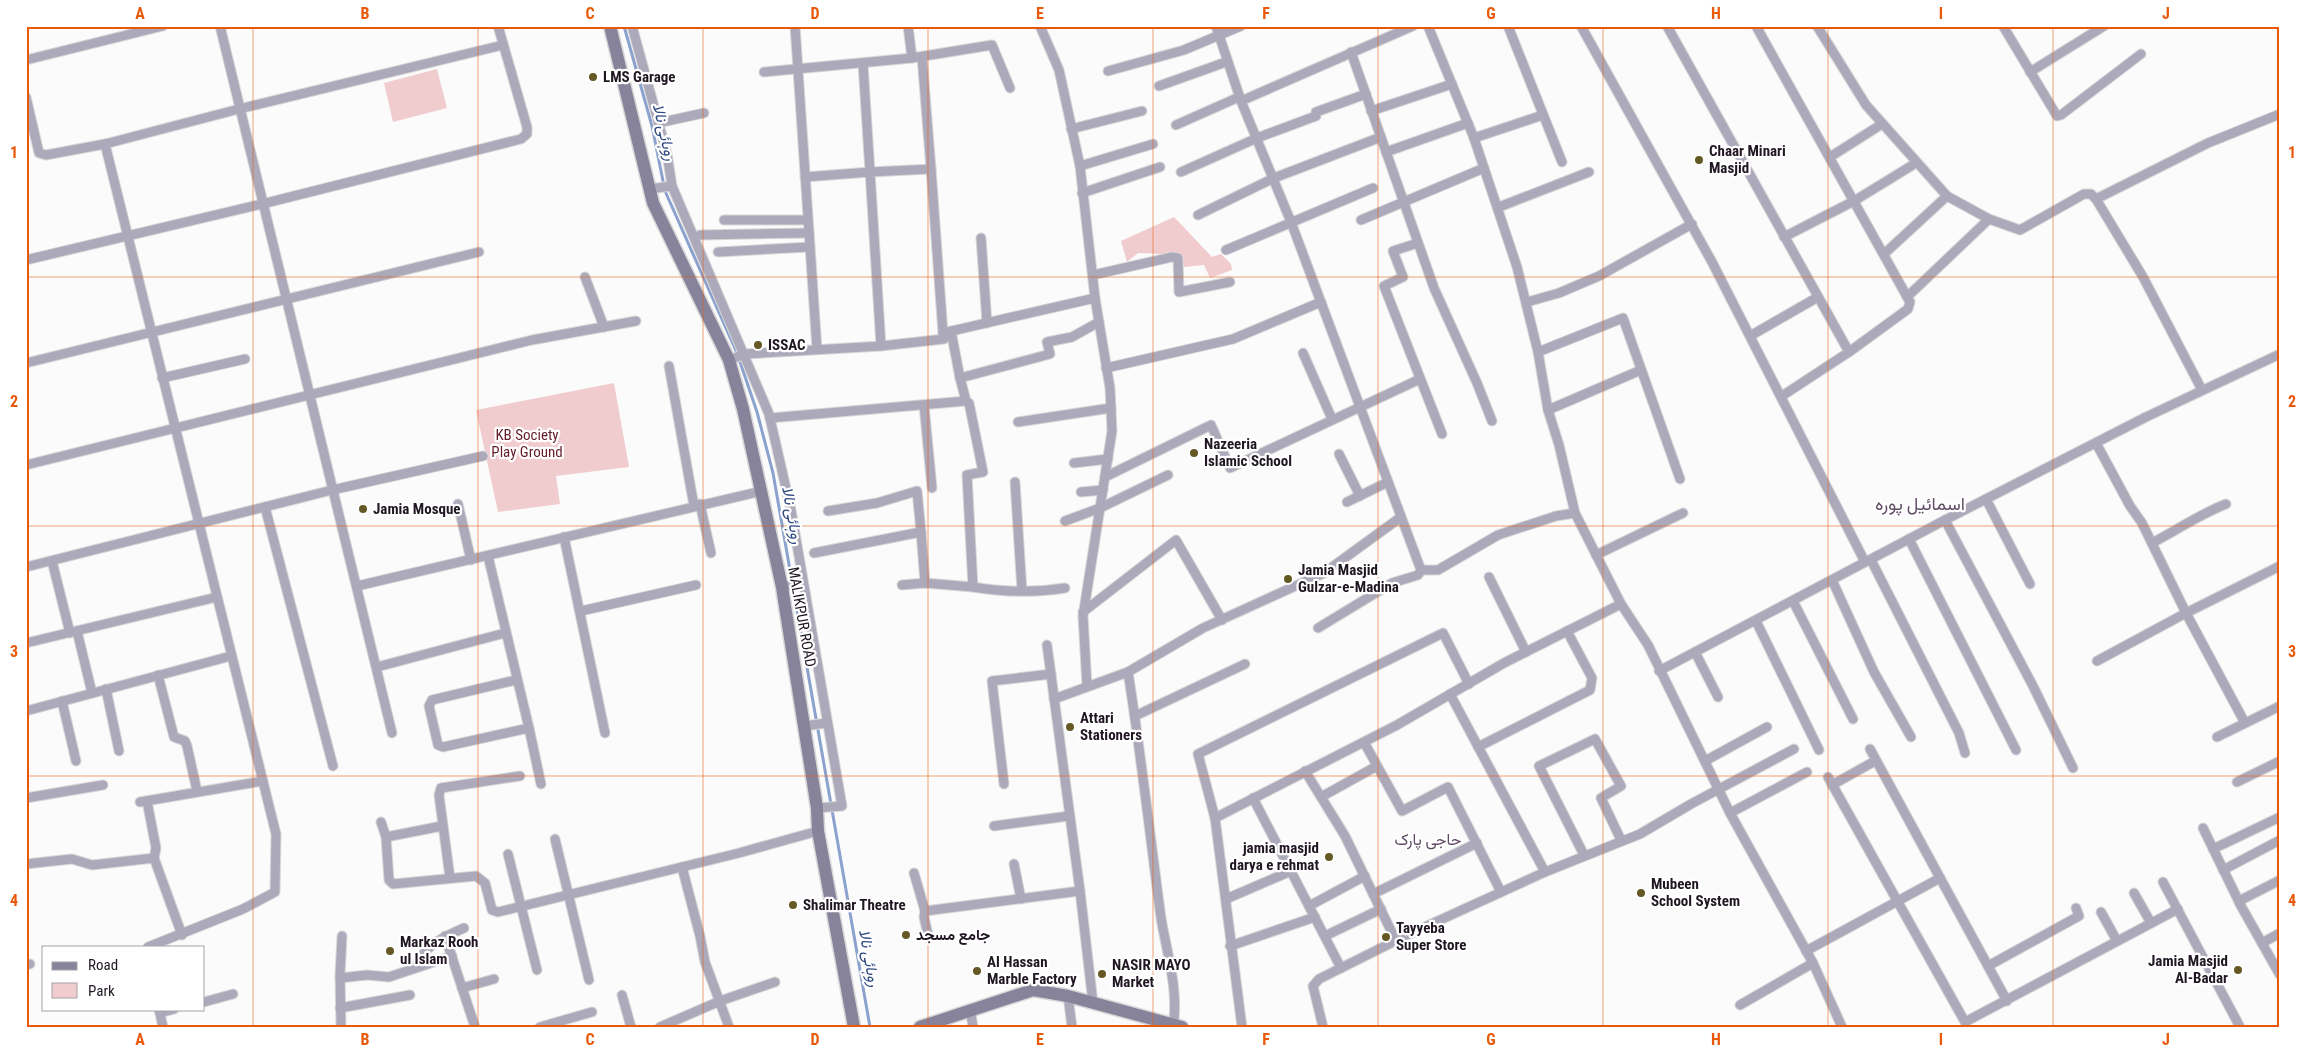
<svg xmlns="http://www.w3.org/2000/svg" width="2306" height="1053" font-family="'Roboto Condensed',Vazirmatn,sans-serif">
  <style>
    .green { fill: #f1ccce }
    .lines { fill: none; stroke-linecap: round; stroke-linejoin: round }
    .stream { stroke: #8ba2ce; stroke-width: 3 }
    .street-casing { stroke: #d8d7d8; stroke-width: 11 }
    .secondary-casing { stroke: #d8d7d8; stroke-width: 15 }
    .street { stroke: #acaaba; stroke-width: 9 }
    .secondary { stroke: #86839a; stroke-width: 12 }
    .grid { fill: none; stroke: #e8590c; stroke-width: 1; stroke-opacity: 0.55 }
    .poi-dot { fill: #645824; stroke: #fff; stroke-width: 2 }
    .labels { text-anchor: middle; stroke-width: 4.5; stroke-linejoin: round; paint-order: stroke }
    .poi-label { font-size: 15px; font-weight: bold; fill: #201723; stroke: #fff; text-anchor: start }
    .park-label { font-size: 15px; fill: #621d29; stroke: #fff }
    .street-label { font-size: 15px; fill: #201723; stroke: #fff }
    .water-label { font-size: 16px; font-style: italic; fill: #304a82; stroke: #fff }
    .neighbourhood-label { font-size: 16px; fill: #614c66; stroke: #fff }
    .quarter-label { font-size: 18px; fill: #614c66; stroke: #fff }
    .neatline { fill: none; stroke: #e8590c; stroke-width: 2 }
    .grid-label { font-size: 16px; text-anchor: middle; font-weight: bold; fill: #e8590c }
  </style>
  <rect width="100%" height="100%" fill="#fbfbfb"/>
  <g class="green">
    <path d="M437,69l10,39 -54,14 -9,-39z"/>
    <path d="M1174,217l38,40 9,-3 10,10 1,6 -22,8 -6,-13 -20,2 -2,-10 -13,-5 -6,2 -25,-1 -11,9 -6,-21z"/>
    <path d="M614,383l15,84 -73,9 4,28 -62,8 -22,-102z"/>
  </g>
  <g class="lines">
    <path class="stream" d="M624,26l28,100 13,65 72,162 20,59 16,61 97,554"/>
    <defs>
      <g id="street">
        <path d="M220,26l172,707"/>
        <path d="M632,26l35,128 5,32 97,228 22,96 51,296 -25,2"/>
        <path d="M795,26l22,323"/>
        <path d="M908,26l4,32"/>
        <path d="M1040,26l19,44 21,96 15,132 15,90 2,43 -29,185 4,70"/>
        <path d="M1216,26l25,75 50,121 130,348"/>
        <path d="M1428,26l46,112 43,129 21,85 10,58 11,35 16,68 46,91 27,41 82,168 83,150 29,64"/>
        <path d="M1508,26l54,136"/>
        <path d="M1581,26l131,236 153,300"/>
        <path d="M1667,26l182,326"/>
        <path d="M1756,26l154,276 -2,7 -59,43 -67,44"/>
        <path d="M1817,26l49,79 81,91 42,23 31,11 64,-36h7l5,5 47,78 59,113"/>
        <path d="M2003,26l54,90 4,-1 80,-61"/>
        <path d="M1351,52l83,236 43,95 15,38"/>
        <path d="M922,57l9,112 -61,3 11,174 63,-7 -1,-6 152,-35"/>
        <path d="M26,60l137,-34"/>
        <path d="M1108,71l76,-21 57,-24"/>
        <path d="M764,72l148,-14 80,-13 18,43"/>
        <path d="M2030,72l74,-46"/>
        <path d="M1159,86l67,-24"/>
        <path d="M26,97l13,56 7,2 59,-11 134,-35 264,-64"/>
        <path d="M1241,101l172,-75"/>
        <path d="M1371,111l81,-27"/>
        <path d="M658,123l46,-10"/>
        <path d="M1176,125l63,-28"/>
        <path d="M1071,129l71,-18"/>
        <path d="M1474,138l69,-23"/>
        <path d="M105,144l171,690 -1,58 -32,17 -95,38"/>
        <path d="M1386,152l82,-29"/>
        <path d="M1830,157l52,-33"/>
        <path d="M1080,166l73,-22"/>
        <path d="M931,169l12,164"/>
        <path d="M1181,172l76,-34 59,-22v-4l50,-18"/>
        <path d="M805,177l65,-5 -7,-108"/>
        <path d="M649,189l23,-3"/>
        <path d="M1082,193l78,-26"/>
        <path d="M2096,199l112,-56 72,-29"/>
        <path d="M1499,207l90,-35"/>
        <path d="M1198,215l76,-37 107,-41"/>
        <path d="M724,220h83"/>
        <path d="M1361,220l123,-52"/>
        <path d="M700,235l109,-2"/>
        <path d="M1784,237l70,-36 62,-38"/>
        <path d="M981,238l6,85"/>
        <path d="M1418,243l-25,8 10,26 -19,9 58,148"/>
        <path d="M1226,250l147,-62"/>
        <path d="M718,252l92,-5"/>
        <path d="M1884,254l63,-58"/>
        <path d="M26,260l236,-56 259,-65 6,-5v-7l-29,-101"/>
        <path d="M1093,275l79,-18 6,1 1,34 51,-10"/>
        <path d="M585,277l19,50"/>
        <path d="M1907,297l82,-78"/>
        <path d="M1527,302l32,-9 40,-17 93,-52"/>
        <path d="M951,331l9,47 90,-24 -3,-12 25,-5 27,-15"/>
        <path d="M1750,336l68,-39"/>
        <path d="M1538,352l85,-34 57,161"/>
        <path d="M1303,353l29,66"/>
        <path d="M729,360l16,-6 136,-8"/>
        <path d="M26,363l453,-111"/>
        <path d="M669,366l25,140"/>
        <path d="M1106,368l127,-29 88,-37"/>
        <path d="M162,378l83,-19"/>
        <path d="M960,378l6,23 3,2 14,69 -16,3 6,112c30,5 61,6 92,1"/>
        <path d="M924,405l8,83"/>
        <path d="M1548,410l93,-40"/>
        <path d="M770,418l196,-17"/>
        <path d="M1018,422l93,-14"/>
        <path d="M2096,443l34,63 12,17 44,90 94,-47"/>
        <path d="M1339,454l21,42"/>
        <path d="M1074,463l34,-4"/>
        <path d="M26,465l506,-125 104,-19"/>
        <path d="M1105,477l106,-52 19,43 190,-89"/>
        <path d="M1015,482l7,109"/>
        <path d="M1081,492l22,-2"/>
        <path d="M1986,499l44,85"/>
        <path d="M1347,502l41,-20"/>
        <path d="M458,504l13,56"/>
        <path d="M700,504l11,49"/>
        <path d="M265,507l68,259"/>
        <path d="M828,511l49,-8 40,-12 4,41"/>
        <path d="M1945,520l88,166 40,82"/>
        <path d="M1065,521l35,-13 68,-33"/>
        <path d="M564,537l41,196"/>
        <path d="M1909,539l107,211"/>
        <path d="M2152,543c25,-13 48,-29 74,-39"/>
        <path d="M814,553l107,-21 4,51"/>
        <path d="M1596,555l87,-42"/>
        <path d="M488,556l41,172 -86,19 -5,-2 -9,-39 3,-6 84,-20"/>
        <path d="M1871,560l88,173 6,20"/>
        <path d="M52,561l18,72"/>
        <path d="M26,567l306,-77 151,-34"/>
        <path d="M1421,570h17l60,-35 58,-19 19,-3"/>
        <path d="M1489,577l37,75"/>
        <path d="M1832,580l42,92 37,65"/>
        <path d="M902,585l23,-2 48,4"/>
        <path d="M357,586l405,-95"/>
        <path d="M782,587l21,-4"/>
        <path d="M1793,601l60,118"/>
        <path d="M581,611l115,-26"/>
        <path d="M1083,612l93,-72 46,80"/>
        <path d="M1756,621l63,129"/>
        <path d="M1318,628l74,-45 26,-8 3,-5"/>
        <path d="M77,631l15,62"/>
        <path d="M26,643l191,-46"/>
        <path d="M1047,645l33,246 13,112"/>
        <path d="M1695,652l23,45"/>
        <path d="M2097,661l89,-48 59,110"/>
        <path d="M377,667l128,-34"/>
        <path d="M1659,671l286,-151 201,-103 134,-63"/>
        <path d="M1128,672c13,82 22,164 33,246 6,36 18,72 12,109"/>
        <path d="M158,675l16,62 11,4 2,5 10,45"/>
        <path d="M106,689l13,62"/>
        <path d="M1450,694l95,178"/>
        <path d="M1054,699l74,-27 75,-44 121,-55 77,-56"/>
        <path d="M62,701l14,60"/>
        <path d="M26,711l205,-55"/>
        <path d="M1135,716l110,-52"/>
        <path d="M804,726l23,-3"/>
        <path d="M529,728l12,56"/>
        <path d="M2217,737l63,-31"/>
        <path d="M1364,742l38,69 46,-24 53,105"/>
        <path d="M1478,747l112,-57 2,-12 -25,-47"/>
        <path d="M1870,749l137,252"/>
        <path d="M1705,761l62,-34"/>
        <path d="M1305,771l40,65 51,105"/>
        <path d="M1828,777l137,245 213,-113"/>
        <path d="M2237,782l43,-21"/>
        <path d="M1004,784l-12,-103 59,-7"/>
        <path d="M1832,785l43,-24"/>
        <path d="M1321,797l56,-31"/>
        <path d="M26,798l77,-13"/>
        <path d="M1253,798l88,170"/>
        <path d="M147,801l9,47 -2,10"/>
        <path d="M140,802l123,-21"/>
        <path d="M1730,813l77,-41"/>
        <path d="M1215,818l182,-93 107,-62 117,-59"/>
        <path d="M381,822l5,15 3,43 4,4 83,-8 9,7 7,27 6,2 241,-59 79,-22"/>
        <path d="M994,826l75,-10"/>
        <path d="M2203,828l38,78 39,69"/>
        <path d="M386,837l56,-11"/>
        <path d="M555,839l34,141"/>
        <path d="M2213,849l67,-32"/>
        <path d="M508,854l29,116"/>
        <path d="M1584,855l-45,-89 56,-27 26,47 -20,12 20,42"/>
        <path d="M26,864l46,-5 20,6 62,-7 28,77"/>
        <path d="M1014,864l7,35"/>
        <path d="M682,867l18,69 5,26 24,65"/>
        <path d="M2223,870l57,-30"/>
        <path d="M914,873l11,38 155,-20"/>
        <path d="M450,878l-11,-83 2,-7 79,-12"/>
        <path d="M2163,882l77,145"/>
        <path d="M2134,893l17,30"/>
        <path d="M1373,894l104,-51"/>
        <path d="M1226,899l65,-28"/>
        <path d="M2239,901l41,-21"/>
        <path d="M1309,906l56,-30"/>
        <path d="M925,911l-1,6 5,22"/>
        <path d="M2101,912l16,29"/>
        <path d="M445,936l30,91"/>
        <path d="M1325,936l56,-27"/>
        <path d="M2262,943l18,-10"/>
        <path d="M1230,946l85,-29"/>
        <path d="M1806,951l134,-73"/>
        <path d="M26,965l4,-1"/>
        <path d="M1988,966l91,-50 -3,-8"/>
        <path d="M415,967c9,-21 28,-30 49,-39"/>
        <path d="M340,978l27,-3 22,2 63,-21"/>
        <path d="M462,988l32,-9"/>
        <path d="M622,995l9,32"/>
        <path d="M1068,996l4,31"/>
        <path d="M204,1002l29,-8"/>
        <path d="M1740,1005l73,-42"/>
        <path d="M340,1008l70,-13"/>
        <path d="M159,1009l4,18"/>
        <path d="M970,1009l3,18"/>
        <path d="M160,1013l14,-4"/>
        <path d="M341,1027l-1,-52 2,-39"/>
        <path d="M540,1027l52,-15"/>
        <path d="M660,1027l60,-26 55,-19"/>
        <path d="M1242,1027l-27,-209 -17,-64 245,-121 26,51"/>
        <path d="M1323,1027l-10,-41 6,-7 86,-43 140,-64 95,-38 51,-30 103,-55"/>
      </g>
      <g id="secondary">
        <path d="M610,26l43,177 76,157 14,49 39,178 35,221 1,23 36,196"/>
        <path d="M920,1027l113,-37 35,6 114,31"/>
      </g>
    </defs>
    <use href="#street" class="street-casing"/>
    <use href="#secondary" class="secondary-casing"/>
    <use href="#street" class="street"/>
    <use href="#secondary" class="secondary"/>
  </g>
  <path class="grid" d="M253,26v1001M478,26v1001M703,26v1001M928,26v1001M1153,26v1001M1378,26v1001M1603,26v1001M1828,26v1001M2053,26v1001M26,277h2254M26,526h2254M26,776h2254"/>
  <g class="poi-dot">
    <circle cx="593" cy="77" r="5"/>
    <circle cx="1699" cy="160" r="5"/>
    <circle cx="758" cy="345" r="5"/>
    <circle cx="1194" cy="453" r="5"/>
    <circle cx="363" cy="509" r="5"/>
    <circle cx="1288" cy="579" r="5"/>
    <circle cx="1070" cy="727" r="5"/>
    <circle cx="1329" cy="857" r="5"/>
    <circle cx="1641" cy="893" r="5"/>
    <circle cx="793" cy="905" r="5"/>
    <circle cx="906" cy="935" r="5"/>
    <circle cx="1386" cy="937" r="5"/>
    <circle cx="390" cy="951" r="5"/>
    <circle cx="2238" cy="970" r="5"/>
    <circle cx="977" cy="971" r="5"/>
    <circle cx="1102" cy="974" r="5"/>
  </g>
  <g class="labels">
    <g class="poi-label">
      <text x="603" y="82">LMS Garage</text>
      <text x="1709" y="156">Chaar Minari<tspan x="1709" dy="17">Masjid</tspan></text>
      <text x="768" y="350">ISSAC</text>
      <text x="1204" y="449">Nazeeria<tspan x="1204" dy="17">Islamic School</tspan></text>
      <text x="373" y="514">Jamia Mosque</text>
      <text x="1298" y="575">Jamia Masjid<tspan x="1298" dy="17">Gulzar-e-Madina</tspan></text>
      <text x="1080" y="723">Attari<tspan x="1080" dy="17">Stationers</tspan></text>
      <text x="1319" y="853" text-anchor="end">jamia masjid<tspan x="1319" dy="17">darya e rehmat</tspan></text>
      <text x="1651" y="889">Mubeen<tspan x="1651" dy="17">School System</tspan></text>
      <text x="803" y="910">Shalimar Theatre</text>
      <text x="1396" y="933">Tayyeba<tspan x="1396" dy="17">Super Store</tspan></text>
      <text x="916" y="940">جامع مسجد</text>
      <text x="400" y="947">Markaz Rooh<tspan x="400" dy="17">ul Islam</tspan></text>
      <text x="2228" y="966" text-anchor="end">Jamia Masjid<tspan x="2228" dy="17">Al-Badar</tspan></text>
      <text x="987" y="967">Al Hassan<tspan x="987" dy="17">Marble Factory</tspan></text>
      <text x="1112" y="970">NASIR MAYO<tspan x="1112" dy="17">Market</tspan></text>
    </g>
    <g class="park-label">
      <text x="527" y="440">KB Society<tspan x="527" dy="17">Play Ground</tspan></text>
    </g>
    <g class="street-label">
      <text transform="translate(802 617) rotate(80)" y="5">MALIKPUR ROAD</text>
    </g>
    <g class="water-label">
      <text transform="translate(665 132) rotate(77)" y="6">روہائی نالا</text>
      <text transform="translate(793 515) rotate(80)" y="6">روہائی نالا</text>
      <text transform="translate(870 958) rotate(80)" y="6">روہائی نالا</text>
    </g>
    <g class="neighbourhood-label">
      <text x="1428" y="845">حاجی پارک</text>
    </g>
    <g class="quarter-label">
      <text x="1920" y="510">اسمائیل پورہ</text>
    </g>
  </g>
  <rect width="2306" height="1053" fill="none" stroke="#ffffff" stroke-width="55"/>
  <rect x="42" y="946" width="162" height="65" fill="#ffffff" stroke="#a6a2a7"/>
  <rect x="52" y="962" width="25" height="8" fill="#86839a" stroke="#a6a2a7"/>
  <text x="88" y="970" font-size="15" fill="#201723">Road</text>
  <rect x="52" y="983" width="25" height="15" fill="#f1ccce" stroke="#a6a2a7"/>
  <text x="88" y="996" font-size="15" fill="#201723">Park</text>
  <rect x="28" y="28" width="2250" height="998" class="neatline"/>
  <g class="grid-label">
    <text x="140" y="19">A</text>
    <text x="365" y="19">B</text>
    <text x="590" y="19">C</text>
    <text x="815" y="19">D</text>
    <text x="1040" y="19">E</text>
    <text x="1266" y="19">F</text>
    <text x="1491" y="19">G</text>
    <text x="1716" y="19">H</text>
    <text x="1941" y="19">I</text>
    <text x="2166" y="19">J</text>
    <text x="14" y="158">1</text>
    <text x="2292" y="158">1</text>
    <text x="14" y="407">2</text>
    <text x="2292" y="407">2</text>
    <text x="14" y="657">3</text>
    <text x="2292" y="657">3</text>
    <text x="14" y="906">4</text>
    <text x="2292" y="906">4</text>
    <text x="140" y="1045">A</text>
    <text x="365" y="1045">B</text>
    <text x="590" y="1045">C</text>
    <text x="815" y="1045">D</text>
    <text x="1040" y="1045">E</text>
    <text x="1266" y="1045">F</text>
    <text x="1491" y="1045">G</text>
    <text x="1716" y="1045">H</text>
    <text x="1941" y="1045">I</text>
    <text x="2166" y="1045">J</text>
  </g>
</svg>
